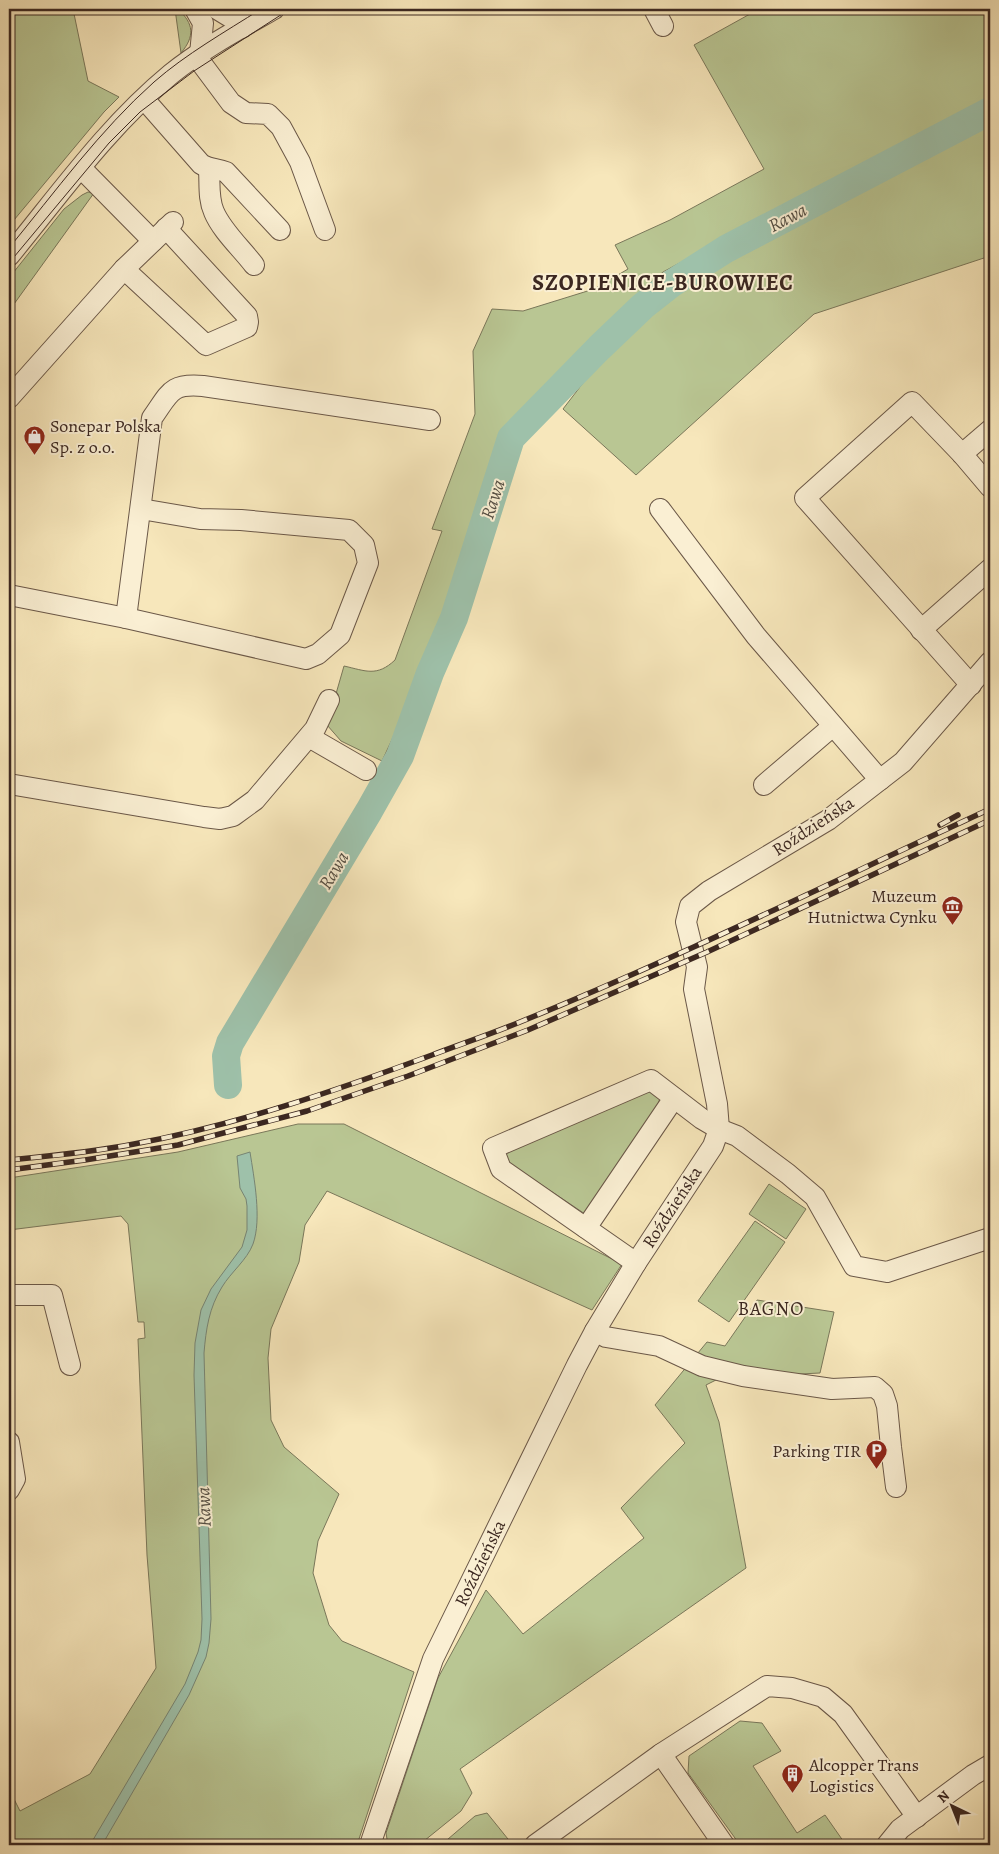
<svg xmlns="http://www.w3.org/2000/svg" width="999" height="1854" font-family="Alegreya,serif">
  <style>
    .green { fill: #b9c693; stroke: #7a775a }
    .water { fill: #9ec1aa; stroke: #778473 }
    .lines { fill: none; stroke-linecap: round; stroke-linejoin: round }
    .river { stroke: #9ec1aa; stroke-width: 28 }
    .minor-casing { stroke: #6b5848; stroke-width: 22 }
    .minor { stroke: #faefd3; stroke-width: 20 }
    .tram { stroke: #3c2821; stroke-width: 1 }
    .rail-casing { stroke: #3c2821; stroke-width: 5.5 }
    .rail { stroke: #faefd3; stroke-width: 4; stroke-dasharray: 11; stroke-linecap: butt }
    .labels { text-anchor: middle; stroke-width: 4; stroke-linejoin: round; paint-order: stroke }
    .poi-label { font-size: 18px; fill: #3c2821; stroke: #faefd3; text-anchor: start }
    .street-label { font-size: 18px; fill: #3c2821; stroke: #faefd3 }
    .water-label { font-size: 19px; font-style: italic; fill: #544e43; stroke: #faefd3 }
    .neighbourhood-label { font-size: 19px; letter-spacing: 1px; fill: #3c2821; stroke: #faefd3 }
    .district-label { font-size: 22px; font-weight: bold; letter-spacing: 1px; fill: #3c2821; stroke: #faefd3 }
  </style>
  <rect width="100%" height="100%" fill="#f7e7bb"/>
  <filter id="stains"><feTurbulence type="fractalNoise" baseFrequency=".004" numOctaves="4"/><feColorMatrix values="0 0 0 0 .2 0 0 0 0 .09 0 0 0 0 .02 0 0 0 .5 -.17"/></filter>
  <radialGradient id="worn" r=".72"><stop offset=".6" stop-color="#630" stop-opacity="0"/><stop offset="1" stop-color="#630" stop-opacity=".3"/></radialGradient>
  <g class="green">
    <path d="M50,9h23l15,72 31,16 -15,15 -95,114v-214z"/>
    <path d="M175,9h3c16,15 17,27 3,44z"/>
    <path d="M759,9h231v91l-292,153 -35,19 -22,19 -136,142 -58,178 -32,79 -33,71 -41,-20 -14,-16 17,-59c22,5 33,11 51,-6l47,-129 -10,-2 43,-115 -2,-63 19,-42 31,2 71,-22 34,-20 -13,-24 55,-25 94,-51 -70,-124z"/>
    <path d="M990,123v133l-176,58 -178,161 -73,-66 40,-52 61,-58 39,-25z"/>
    <path d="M88,192l6,1 -85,118v-33l55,-69 18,-14z"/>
    <path d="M648,1088l12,10 -3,10 -72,106 -82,-55 3,-9z"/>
    <path d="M298,1124h46l278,140 -30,46 -265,-119 -22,34 -6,37 -28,67 -3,29 3,62 13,27 55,47 -21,47 -5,32 16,52 13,16 72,31 -57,173h-348v-56l11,22 70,-37 66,-106 -9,-113 -9,-216 7,-1 -1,-16h-6l-10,-98 -7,-8 -112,14v-52l169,-26z"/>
    <path d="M769,1184l37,25 -20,30 -37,-25z"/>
    <path d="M755,1221l30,21 -56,80 -31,-21z"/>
    <path d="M757,1300l77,12 -14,61 -100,5 -14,7 13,37 27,146 -286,201 12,24 -11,18 -42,34h-31l-2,-12 52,-155 48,-88 37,44 121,-96 -23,-30 64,-65 -30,-38 52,-63 18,4z"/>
    <path d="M740,1721l22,2 19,28 -28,15 44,67 28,-18 21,30h-106l-52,-72 1,-17z"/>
    <path d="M487,1813l25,31 -1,1h-70l34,-29z"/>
  </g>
  <path class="water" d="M250,1152c4,26 12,67 3,92 -6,16 -22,28 -31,43 -13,21 -16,42 -18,66l7,266 -2,24 -3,14 -17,38 -87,150h-12l95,-161 13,-32 3,-12 1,-21 -8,-244 1,-32 6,-33 10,-21 31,-42 5,-17v-24l-1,-7 -6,-11 -3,-32z"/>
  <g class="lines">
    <path class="river" d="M228,1085l-2,-29 4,-13 139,-232 31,-55 30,-83 24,-55 57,-180 88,-90 44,-42 28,-22 55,-35 264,-138"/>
    <defs>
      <g id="minor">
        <path d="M195,9l8,14 -3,31"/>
        <path d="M217,9l18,11 7,8"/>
        <path d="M654,9l9,17"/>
        <path d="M196,56l35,47 15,10 22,1 13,13 19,35 25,68"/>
        <path d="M144,99l57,65c9,6 16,4 25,8l54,58"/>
        <path d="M81,168l72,73"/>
        <path d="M209,170c1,14 -1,29 5,42 8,19 27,36 40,53"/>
        <path d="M9,256c51,-62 99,-130 162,-182 31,-25 68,-45 103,-65"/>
        <path d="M124,269l82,76 41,-18 1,-5 -1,-6 -81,-88"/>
        <path d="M9,398l115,-129 49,-47"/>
        <path d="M962,454l28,-24"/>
        <path d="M660,509l96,127 124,144"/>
        <path d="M9,595l117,23 180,41 12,-5 22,-19 28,-72 -4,-18 -15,-15 -108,-10 -41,-1 -59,-10"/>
        <path d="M126,618l26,-200c18,-25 18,-35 51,-32l227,34"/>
        <path d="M921,630l69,-61"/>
        <path d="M971,685l-166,-187 107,-96 50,52 28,33"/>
        <path d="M309,737l57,33"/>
        <path d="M9,784l195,33 16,2 13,-3 22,-16 60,-71 14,-29"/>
        <path d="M764,785l69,-59"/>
        <path d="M586,1228l88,-130"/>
        <path d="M636,1263l-135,-94 -8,-21 158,-68 51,39 17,10 18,7 51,38 27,23 39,69 33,6 103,-34"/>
        <path d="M9,1295h43l18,70"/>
        <path d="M595,1331l11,6 53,9 43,20 41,10 89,13 43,-2 8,7 4,12 4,41 5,40"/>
        <path d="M9,1442l6,37 -6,11"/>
        <path d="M661,1754l63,91"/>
        <path d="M370,1845l63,-186 144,-294 18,-34 41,-68 77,-117 6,-17 -2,-25 -23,-115 3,-22 -11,-45 4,-16 19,-15 119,-71 75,-58 87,-100"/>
        <path d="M535,1845l126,-91 106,-68 25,2 31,9 20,17 74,103"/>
        <path d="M887,1845l13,-16 73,-54 17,-10"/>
      </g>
    </defs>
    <use href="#minor" class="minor-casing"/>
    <use href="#minor" class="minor"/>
    <g class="tram">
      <path d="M9,248c46,-56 91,-118 145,-166 32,-28 71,-50 107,-73"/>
      <path d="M9,263l100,-120 31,-31 54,-41 96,-62"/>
    </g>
    <defs>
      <g id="rail">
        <path d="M940,825l18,-10"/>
        <path d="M9,1160c41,-4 84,-8 125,-16 102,-19 201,-53 298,-89 29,-11 59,-21 88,-33 160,-65 314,-141 470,-213"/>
        <path d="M9,1170l76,-10 93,-15 129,-34 101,-35 120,-46 179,-78 283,-132"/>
      </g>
    </defs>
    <use href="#rail" class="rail-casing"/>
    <use href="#rail" class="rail"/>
  </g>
  <defs>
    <symbol id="shop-pin" viewBox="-11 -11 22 30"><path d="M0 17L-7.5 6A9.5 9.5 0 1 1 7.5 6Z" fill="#8f2418" stroke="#faefd3"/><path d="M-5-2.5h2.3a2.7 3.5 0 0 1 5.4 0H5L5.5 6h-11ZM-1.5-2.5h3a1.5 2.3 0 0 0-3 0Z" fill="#fff"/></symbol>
    <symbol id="museum-pin" viewBox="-11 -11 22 30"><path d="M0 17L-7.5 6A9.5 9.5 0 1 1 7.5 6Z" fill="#8f2418" stroke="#faefd3"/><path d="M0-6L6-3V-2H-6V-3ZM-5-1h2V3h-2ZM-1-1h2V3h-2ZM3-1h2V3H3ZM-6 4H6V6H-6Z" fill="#fff"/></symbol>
    <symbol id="parking-pin" viewBox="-11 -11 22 30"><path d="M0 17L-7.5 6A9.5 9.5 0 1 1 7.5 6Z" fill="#8f2418" stroke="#faefd3"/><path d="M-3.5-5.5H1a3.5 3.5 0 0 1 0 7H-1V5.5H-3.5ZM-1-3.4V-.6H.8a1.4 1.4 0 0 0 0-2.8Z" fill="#fff"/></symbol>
    <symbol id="building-pin" viewBox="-11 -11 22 30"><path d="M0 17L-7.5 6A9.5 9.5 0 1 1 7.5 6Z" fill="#8f2418" stroke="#faefd3"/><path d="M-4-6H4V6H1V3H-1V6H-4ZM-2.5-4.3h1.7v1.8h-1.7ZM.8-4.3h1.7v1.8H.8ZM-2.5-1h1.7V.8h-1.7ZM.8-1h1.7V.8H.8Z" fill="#fff"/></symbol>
  </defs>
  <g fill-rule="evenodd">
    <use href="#shop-pin" x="22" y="424" width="25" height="34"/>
    <use href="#museum-pin" x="940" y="894" width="25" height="34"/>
    <use href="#parking-pin" x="864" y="1438" width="25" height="34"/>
    <use href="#building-pin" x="780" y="1762" width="25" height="34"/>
  </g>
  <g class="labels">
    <g class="poi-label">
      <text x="50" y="432">Sonepar Polska<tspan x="50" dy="21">Sp. z o.o.</tspan></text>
      <text x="937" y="902" text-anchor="end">Muzeum<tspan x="937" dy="21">Hutnictwa Cynku</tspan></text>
      <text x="861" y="1457" text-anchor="end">Parking TIR</text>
      <text x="809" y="1771">Alcopper Trans<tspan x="809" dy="21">Logistics</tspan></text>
    </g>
    <g class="street-label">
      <text transform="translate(813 826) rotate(-33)" y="6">Roździeńska</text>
      <text transform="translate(672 1207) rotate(-57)" y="6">Roździeńska</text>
      <text transform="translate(480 1563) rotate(-64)" y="6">Roździeńska</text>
    </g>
    <g class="water-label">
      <text transform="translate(787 217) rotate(-28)" y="7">Rawa</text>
      <text transform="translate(492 499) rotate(-72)" y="7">Rawa</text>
      <text transform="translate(333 870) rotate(-59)" y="7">Rawa</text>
      <text transform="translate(203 1507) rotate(-92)" y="7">Rawa</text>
    </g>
    <g class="neighbourhood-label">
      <text x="771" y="1315">BAGNO</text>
    </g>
    <g class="district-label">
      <text x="663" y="290">SZOPIENICE-BUROWIEC</text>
    </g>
  </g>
  <rect width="999" height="1854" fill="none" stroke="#f7e7bb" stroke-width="30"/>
  <rect x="10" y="10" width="979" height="1834" fill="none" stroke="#3c2821" stroke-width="2.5"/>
  <rect x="15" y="15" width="969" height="1824" fill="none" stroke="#3c2821"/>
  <g transform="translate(952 1806) rotate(317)" stroke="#faefd3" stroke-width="4" paint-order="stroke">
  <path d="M0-4L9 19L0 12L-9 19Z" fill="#3c2821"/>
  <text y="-8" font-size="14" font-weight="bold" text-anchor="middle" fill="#3c2821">N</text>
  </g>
  <rect width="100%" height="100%" filter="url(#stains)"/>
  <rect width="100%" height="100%" fill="url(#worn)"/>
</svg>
